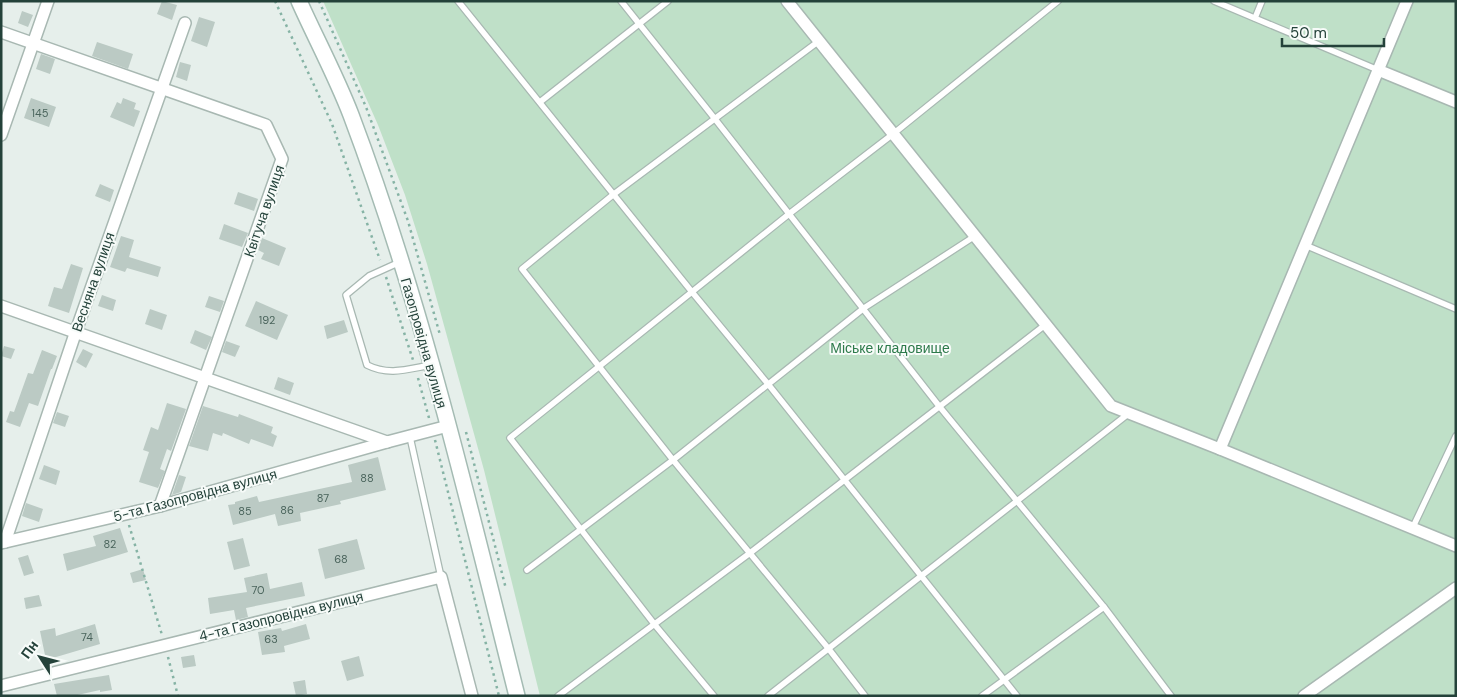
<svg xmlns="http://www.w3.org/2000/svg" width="1457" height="697" font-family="'DM Sans',sans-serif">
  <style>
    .green { fill: #bfe0c8 }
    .building { fill: #bbcac4 }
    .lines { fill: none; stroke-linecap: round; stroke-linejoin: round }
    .service-casing { stroke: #a8b8b2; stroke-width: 8 }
    .minor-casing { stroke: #a8b8b2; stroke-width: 14 }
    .secondary-casing { stroke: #a4bbb3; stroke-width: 18 }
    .path { stroke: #86b3a5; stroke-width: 2.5; stroke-dasharray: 2.5 4; stroke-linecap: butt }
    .service { stroke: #fff; stroke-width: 5.5 }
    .minor { stroke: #fff; stroke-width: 11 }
    .secondary { stroke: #fff; stroke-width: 15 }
    .labels { text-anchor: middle; stroke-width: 4; stroke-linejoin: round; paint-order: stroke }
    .number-label { font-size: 11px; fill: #4a645c }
    .street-label { font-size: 14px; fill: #24423a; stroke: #f7fbf9 }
    .park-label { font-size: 14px; fill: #2d7a4b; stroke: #f7fbf9 }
  </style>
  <rect width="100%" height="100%" fill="#e6efeb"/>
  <path class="green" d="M323,1h1133v695h-916l-56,-226 -57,-206 -22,-69 -27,-70z"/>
  <g class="building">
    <path d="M162,1l15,4 -5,15 -15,-6z"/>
    <path d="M22,11l11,4 -5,12 -10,-4z"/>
    <path d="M199,17l16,5 -8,25 -16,-6z"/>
    <path d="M97,42l36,12 -5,15 -36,-13z"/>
    <path d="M41,54l14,5 -5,15 -14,-5z"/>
    <path d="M180,62l11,3 -4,16 -11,-4z"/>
    <path d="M31,98l25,9 -7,20 -25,-9z"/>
    <path d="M123,98l13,5 -2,6 6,2 -6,16 -24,-10 7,-15 4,2z"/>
    <path d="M100,184l14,6 -4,12 -15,-6z"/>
    <path d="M238,192l20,7 -4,12 -20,-7z"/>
    <path d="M224,224l24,9 -6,14 -23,-8z"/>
    <path d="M121,236l13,4 -5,17 32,10 -3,10 -31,-9 -2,4 -15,-5z"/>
    <path d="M262,238l24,10 -7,18 -18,-7 3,-6 -6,-3z"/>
    <path d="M71,264l12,4 -14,45 -21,-7 6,-19 8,2z"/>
    <path d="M102,295l14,5 -3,11 -15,-5z"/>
    <path d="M209,296l15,5 -4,11 -15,-5z"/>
    <path d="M256,301l32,14 -11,25 -32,-14z"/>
    <path d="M150,309l17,6 -5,15 -17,-6z"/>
    <path d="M344,320l4,12 -21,7 -3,-13z"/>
    <path d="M195,330l17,7 -6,13 -16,-7z"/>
    <path d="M226,341l14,5 -5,11 -13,-5z"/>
    <path d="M4,346l11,3 -4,10 -10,-3z"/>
    <path d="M83,349l10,5 -7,14 -10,-6z"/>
    <path d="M42,350l15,6 -5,13h-1l-13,37 -9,-3 -9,24 -14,-5 4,-11 4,1 14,-39 5,1z"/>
    <path d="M278,377l16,6 -4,12 -16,-6z"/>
    <path d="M167,403l19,6 -15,42 -4,-2 -7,20 5,2 -7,17 -19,-6 10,-30 -6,-2 8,-23 7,3z"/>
    <path d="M203,406l35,11 1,-3 34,13 -2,6 6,3 -4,11 -22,-8 -2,5 -26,-11 -1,3 -9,-3 -5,18 -19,-5z"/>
    <path d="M57,412l12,4 -4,11 -12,-4z"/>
    <path d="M378,457l8,33 -46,11 1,3 -41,9 1,8 -23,5 -3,-12 -42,11 -5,-20 7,-1v-2l22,-6 2,6 93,-20 -4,-17z"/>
    <path d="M44,465l16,6 -4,14 -17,-6z"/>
    <path d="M179,475l7,2 -5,15 -9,3z"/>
    <path d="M26,503l17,6 -4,13 -17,-6z"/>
    <path d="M120,528l8,24 -61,19 -4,-17 33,-8 -3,-10z"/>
    <path d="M243,538l7,28 -16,4 -7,-28z"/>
    <path d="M357,539l8,30 -40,10 -7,-30z"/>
    <path d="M28,555l6,18 -10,3 -6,-18z"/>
    <path d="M143,569l3,11 -13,3 -3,-10z"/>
    <path d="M267,573l3,16 32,-7 3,14 -59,12 2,9 -12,3 -2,-10 -24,4 -2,-16 39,-6 -3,-14z"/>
    <path d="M39,595l3,11 -16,3 -2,-11z"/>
    <path d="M95,624l5,20 -54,16 -6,-29 15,-3 1,8z"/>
    <path d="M306,624l4,15 -26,7 1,6 -23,3 -4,-23 23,-4 1,3z"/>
    <path d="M194,655l2,11 -13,2 -2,-11z"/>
    <path d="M359,656l5,20 -17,5 -6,-20z"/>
    <path d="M109,675l3,15 -12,2v-2l-27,6h-16l-3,-12z"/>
    <path d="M305,680l2,14 -11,2 -3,-14z"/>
  </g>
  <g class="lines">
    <defs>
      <g id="service">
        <path d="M458,1l234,291 76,92 249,312"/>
        <path d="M621,1l94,118 224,287 165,201 67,89"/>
        <path d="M1214,1l164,69"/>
        <path d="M1255,18l7,-17"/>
        <path d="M819,41l-205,153 -92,75 151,191 155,188 37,48"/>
        <path d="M540,102l128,-101"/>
        <path d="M1305,245l151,64"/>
        <path d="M400,262l-31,14 -23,19 21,70c22,11 41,4 64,0"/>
        <path d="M410,437l31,140"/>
        <path d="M1413,527l43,-91"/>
        <path d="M527,570l146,-110 191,-152 111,-72"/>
        <path d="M558,696l192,-143 295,-228"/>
        <path d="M714,696l-59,-71 -145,-187 279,-224 104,-80 165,-133"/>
        <path d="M768,696l360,-282"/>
        <path d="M982,696l122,-89"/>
      </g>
      <g id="minor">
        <path d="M787,1l324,405 109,43 236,97"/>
        <path d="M1,32l265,93 16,34 -122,347"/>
        <path d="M1378,70l78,32"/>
        <path d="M1,135l47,-134"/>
        <path d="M1,306l386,136 61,-16"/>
        <path d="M1220,449l187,-448"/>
        <path d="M5,542l71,-211 109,-308"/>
        <path d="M1,543l159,-37 227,-64"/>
        <path d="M1,686l440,-109 31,119"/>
        <path d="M1304,696l152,-108"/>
      </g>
      <path id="secondary" d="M299,1c17,38 37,75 52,114 71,188 117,386 166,581"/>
    </defs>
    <use href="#service" class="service-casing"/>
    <use href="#minor" class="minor-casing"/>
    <use href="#secondary" class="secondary-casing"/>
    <g class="path">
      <path d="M275,1l57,123 48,136"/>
      <path d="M319,1l47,106 42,114 32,114"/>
      <path d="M386,277l27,83"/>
      <path d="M418,378l11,40"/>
      <path d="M466,432l40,157"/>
      <path d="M435,440l64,256"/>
      <path d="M129,525l33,110"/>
      <path d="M168,657l10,39"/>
    </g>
    <use href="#service" class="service"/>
    <use href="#minor" class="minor"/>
    <use href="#secondary" class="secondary"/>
  </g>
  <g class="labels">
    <g class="number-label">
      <text x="40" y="117">145</text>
      <text x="267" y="324">192</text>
      <text x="367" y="482">88</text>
      <text x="323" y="502">87</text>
      <text x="287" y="514">86</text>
      <text x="245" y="515">85</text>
      <text x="110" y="548">82</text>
      <text x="341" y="563">68</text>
      <text x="258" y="594">70</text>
      <text x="87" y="641">74</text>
      <text x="271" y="643">63</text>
    </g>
    <g class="street-label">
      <text transform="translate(264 211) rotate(-71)" y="5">Квітуча вулиця</text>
      <text transform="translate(93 282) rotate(-71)" y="5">Весняна вулиця</text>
      <text transform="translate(424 343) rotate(74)" y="5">Газопровідна вулиця</text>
      <text transform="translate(195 495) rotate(-15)" y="5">5-та Газопровідна вулиця</text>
      <text transform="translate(281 616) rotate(-14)" y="5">4-та Газопровідна вулиця</text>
    </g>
    <g class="park-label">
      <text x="890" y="353">Міське кладовище</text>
    </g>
  </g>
  <rect width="1457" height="697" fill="none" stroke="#24423a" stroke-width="5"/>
  <g transform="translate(40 657) rotate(306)" stroke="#f7fbf9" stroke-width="4" paint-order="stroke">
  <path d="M0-4L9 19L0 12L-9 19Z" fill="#24423a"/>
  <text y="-8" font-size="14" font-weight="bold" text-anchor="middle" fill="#24423a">Пн</text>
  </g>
  <path d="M1282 38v8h102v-8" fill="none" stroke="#24423a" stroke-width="2.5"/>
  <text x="1290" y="38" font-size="15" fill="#24423a" stroke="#f7fbf9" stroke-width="4" paint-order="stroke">50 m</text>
</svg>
